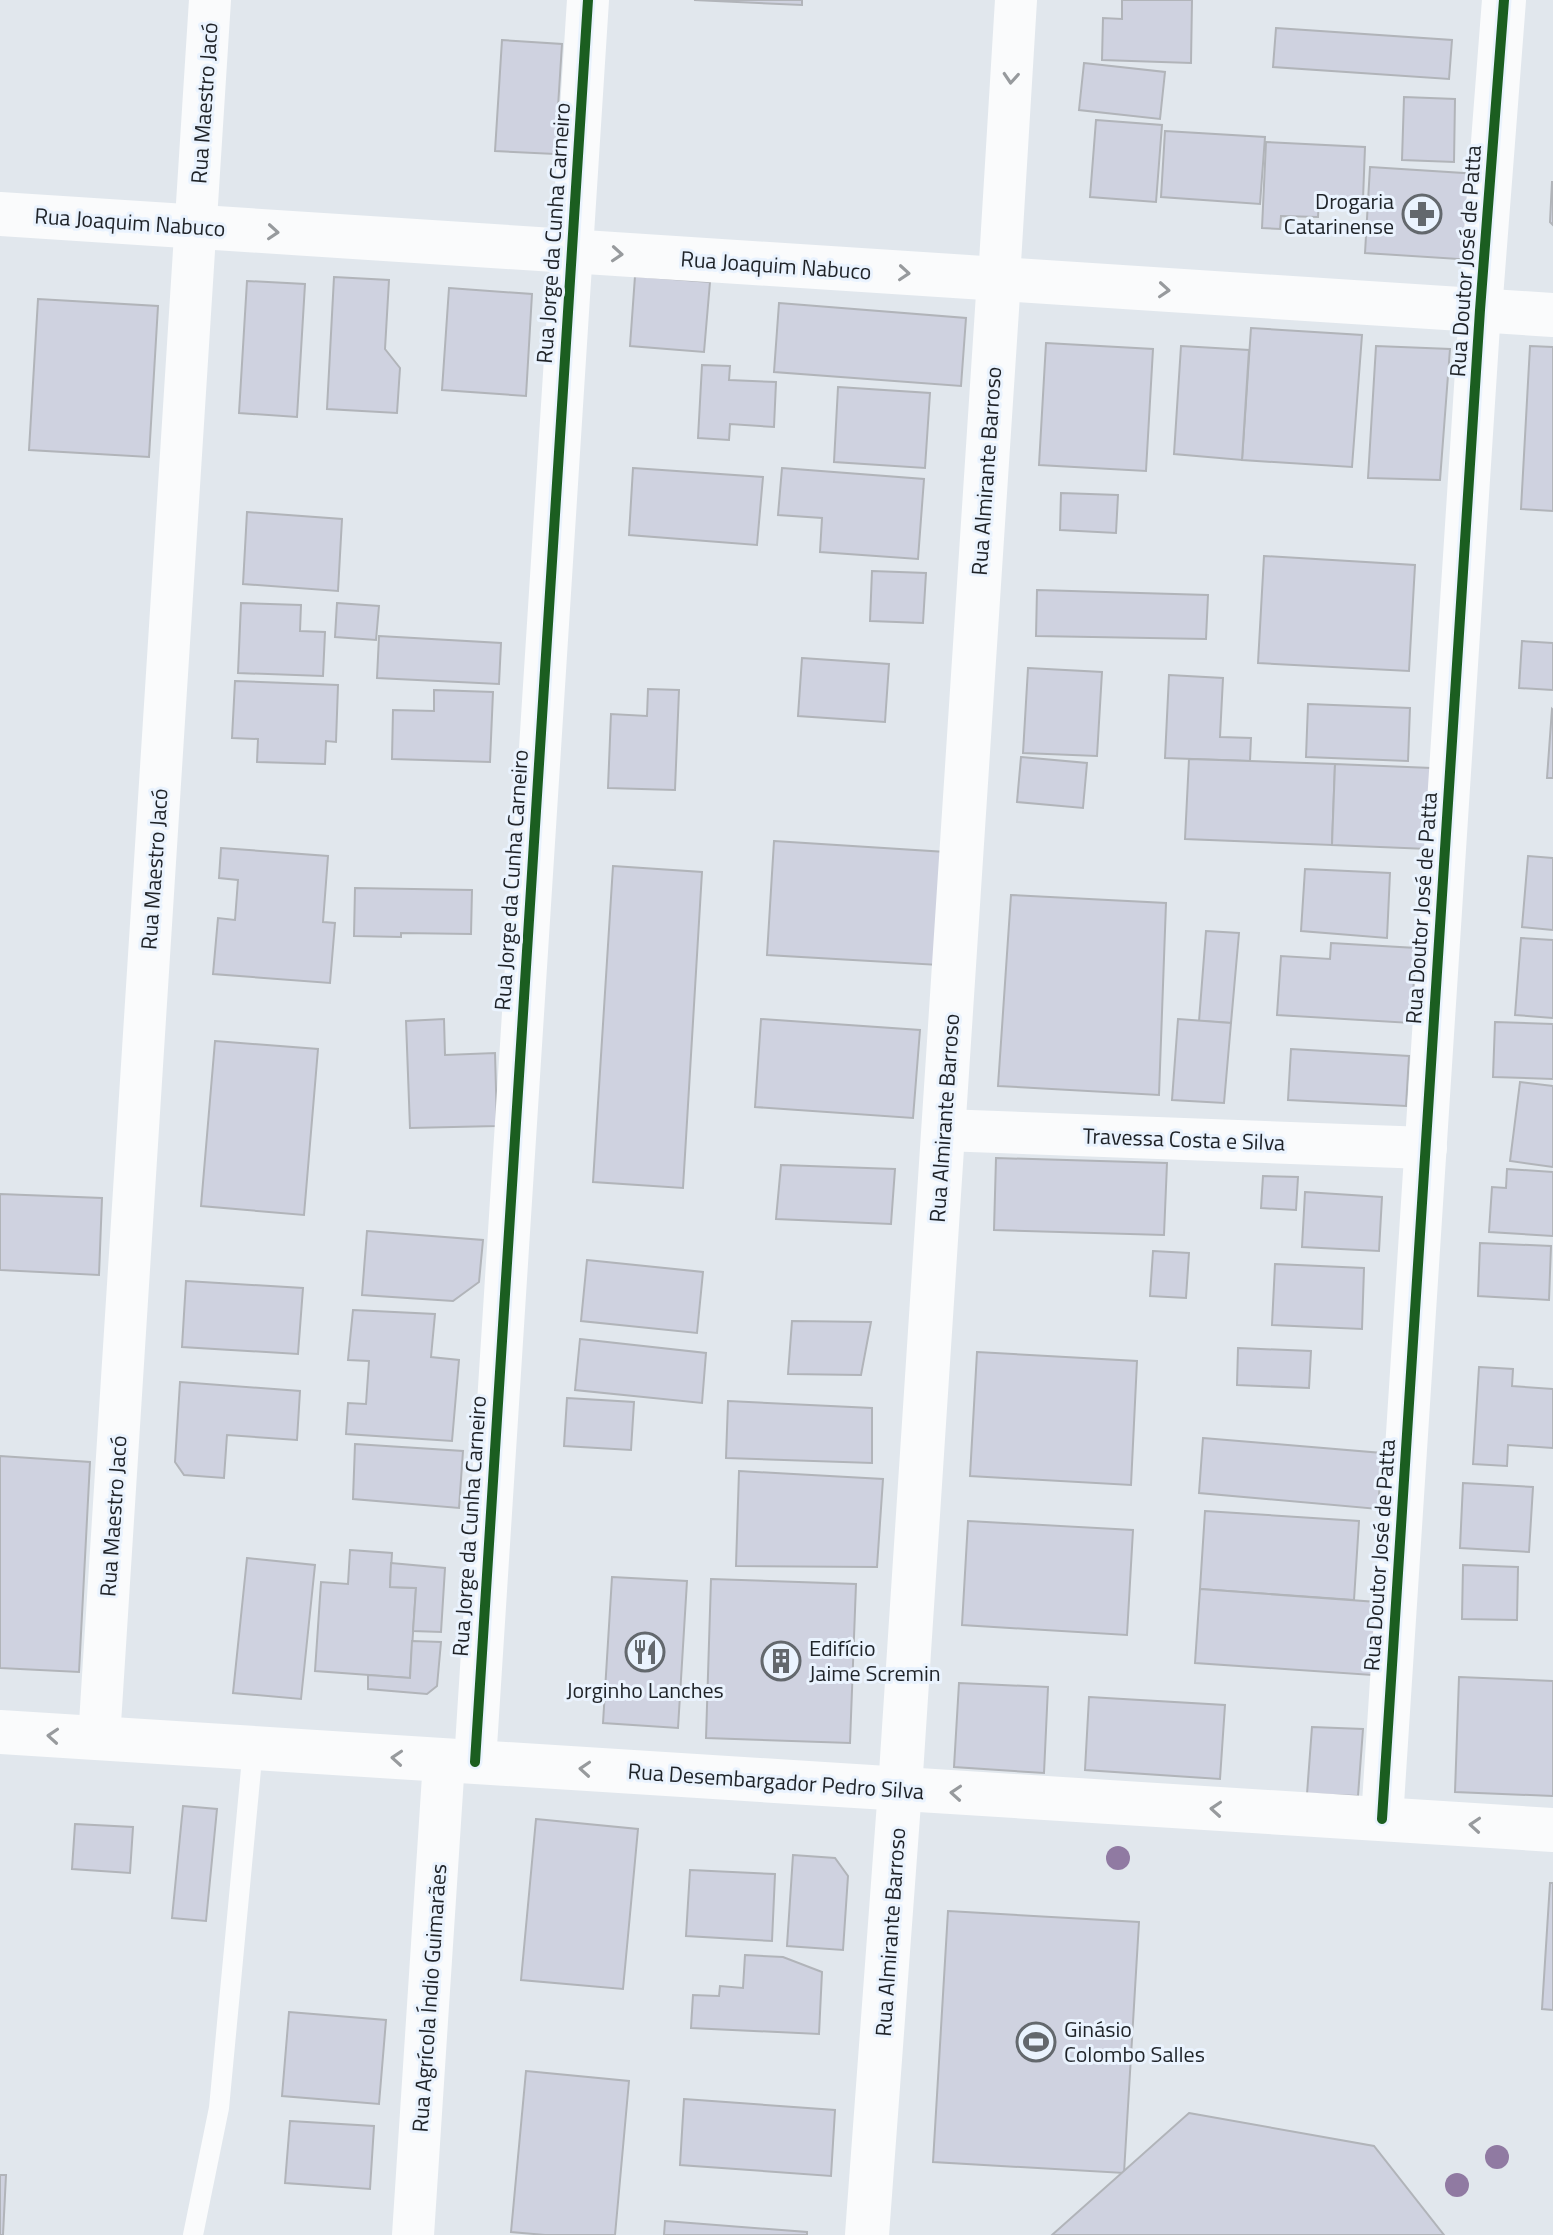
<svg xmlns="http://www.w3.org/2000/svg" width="1553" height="2235" font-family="'Titillium Web',sans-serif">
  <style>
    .building { fill: #cfd2e0; stroke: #b1b4b9; stroke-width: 2 }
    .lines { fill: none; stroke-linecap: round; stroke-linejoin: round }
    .lane { stroke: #fafbfc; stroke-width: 20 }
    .street { stroke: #fafbfc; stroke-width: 42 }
    .secondary { stroke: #fafbfc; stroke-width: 44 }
    .primary { stroke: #fafbfc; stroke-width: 44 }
    .cycleway-casing { stroke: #eaf3fe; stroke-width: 15 }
    .cycleway { stroke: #1b5e20; stroke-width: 10 }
    .tree { fill: #907aa2 }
    .oneway { stroke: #979a9d }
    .labels { text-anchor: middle; stroke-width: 6; stroke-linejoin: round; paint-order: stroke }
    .street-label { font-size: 22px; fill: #1f2328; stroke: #eaf3fe }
    .poi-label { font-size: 22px; fill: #1f2328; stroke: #eaf3fe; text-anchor: start }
  </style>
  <rect width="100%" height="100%" fill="#e1e7ed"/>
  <g class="building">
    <path d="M694,0h108v5z"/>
    <path d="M1122,0h70l-1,63 -89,-3 1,-42 19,1z"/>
    <path d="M1276,28l176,12 -3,39 -176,-12z"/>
    <path d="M502,40l60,4 -7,110 -60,-3z"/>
    <path d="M1084,63l81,9 -5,47 -81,-9z"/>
    <path d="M1404,97l51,2 -1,63 -52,-2z"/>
    <path d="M1096,120l66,5 -6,77 -66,-5z"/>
    <path d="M1165,131l100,6 -5,67 -99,-7z"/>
    <path d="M1266,142l99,5 -2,52 -44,-2 -1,20 -37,-1 -1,13 -18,-1z"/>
    <path d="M1370,167l109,7 -5,86 -109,-7z"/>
    <path d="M1552,182h1v43l-3,-3z"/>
    <path d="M635,276l75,6 -6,70 -74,-6z"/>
    <path d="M334,277l55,3 -4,69 15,19 -3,45 -70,-4z"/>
    <path d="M247,281l58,3 -8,133 -58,-4z"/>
    <path d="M449,288l83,6 -6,102 -84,-6z"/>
    <path d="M38,299l120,7 -9,151 -120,-7z"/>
    <path d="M779,303l187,15 -5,68 -187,-14z"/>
    <path d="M1251,328l111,7 -10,132 -110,-7z"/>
    <path d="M1046,343l107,6 -7,122 -107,-6z"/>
    <path d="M1181,346l68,4 -7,110 -68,-6z"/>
    <path d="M1376,346l74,3 -10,131 -72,-2z"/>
    <path d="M1530,346l23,1v164l-32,-2z"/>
    <path d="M702,365l28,1 -1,14 47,2 -2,45 -44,-3 -1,16 -31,-2z"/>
    <path d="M838,387l92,6 -5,75 -91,-6z"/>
    <path d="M633,468l130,9 -6,68 -128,-10z"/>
    <path d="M782,468l142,11 -6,80 -98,-7 2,-34 -44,-3z"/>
    <path d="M1061,493l57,2 -2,38 -56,-3z"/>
    <path d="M247,512l95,7 -4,72 -95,-7z"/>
    <path d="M1264,556l151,9 -6,106 -151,-8z"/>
    <path d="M872,571l54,2 -3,50 -53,-2z"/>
    <path d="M1037,590l171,5 -2,44 -170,-3z"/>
    <path d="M241,603l60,2 -1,26 25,1 -2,44 -85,-3z"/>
    <path d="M337,603l42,3 -3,34 -41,-3z"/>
    <path d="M379,636l122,7 -2,41 -122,-6z"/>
    <path d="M1522,641l31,2v47l-34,-2z"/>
    <path d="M802,658l87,6 -4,58 -87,-6z"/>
    <path d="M1028,668l74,4 -5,84 -74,-3z"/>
    <path d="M1169,675l54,3 -3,59 31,1 -1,23 -85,-3z"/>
    <path d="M235,681l103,4 -2,57 -10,-1 -1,23 -68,-2 1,-23 -26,-1z"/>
    <path d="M648,689l31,1 -4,100 -67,-2 3,-74 36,2z"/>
    <path d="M434,690l59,2 -3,70 -98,-3 1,-49 41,1z"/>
    <path d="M1308,704l102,4 -2,53 -102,-4z"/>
    <path d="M1552,709l1,1v68h-6z"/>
    <path d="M1021,757l66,6 -4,45 -66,-6z"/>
    <path d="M1189,759l146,5 -3,81 -147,-6z"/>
    <path d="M1335,764l96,4 -3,81 -96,-4z"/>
    <path d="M774,841l172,11 -7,113 -172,-10z"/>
    <path d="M221,848l107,8 -5,66 12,1 -5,60 -117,-9 5,-56 17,2 3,-40 -19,-2z"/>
    <path d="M1528,856l25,2v72l-31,-3z"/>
    <path d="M613,866l89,6 -19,316 -90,-6z"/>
    <path d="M1305,869l85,4 -3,65 -86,-7z"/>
    <path d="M355,888l117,2 -1,44 -70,-1v4l-47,-1z"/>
    <path d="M1011,895l155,8 -7,192 -161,-9z"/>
    <path d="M1206,931l33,2 -8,90 -32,-2z"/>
    <path d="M1521,938l32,2v78l-38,-3z"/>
    <path d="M1331,943l85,5 -5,75 -134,-8 4,-59 49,3z"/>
    <path d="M444,1019l1,36 50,-2 2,73 -87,2 -4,-107z"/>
    <path d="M761,1019l159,11 -7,88 -158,-11z"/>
    <path d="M1178,1019l53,4 -7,80 -52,-3z"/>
    <path d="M1495,1022l58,2v55l-60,-2z"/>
    <path d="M215,1041l103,8 -14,166 -103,-9z"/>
    <path d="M1291,1049l118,7 -3,50 -118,-6z"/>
    <path d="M1520,1082l33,4v81l-43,-6z"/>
    <path d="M996,1158l171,5 -3,72 -170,-5z"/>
    <path d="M781,1165l114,4 -4,55 -115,-5z"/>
    <path d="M1507,1169l46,3v64l-64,-4 3,-45 14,1z"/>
    <path d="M1263,1176l35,1 -2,33 -35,-2z"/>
    <path d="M1305,1192l77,5 -3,54 -77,-4z"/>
    <path d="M0,1194l102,4 -3,77 -99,-5z"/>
    <path d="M367,1231l116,9 -4,42 -26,19 -91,-6z"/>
    <path d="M1480,1243l71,3 -2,54 -71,-4z"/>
    <path d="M1153,1251l36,2 -3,45 -36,-2z"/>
    <path d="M587,1260l116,12 -6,61 -116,-12z"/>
    <path d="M1275,1264l89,4 -2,61 -90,-4z"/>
    <path d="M186,1281l117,7 -5,66 -116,-7z"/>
    <path d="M353,1310l82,4 -4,43 28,3 -7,81 -106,-7 2,-31 18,1 3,-43 -21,-1z"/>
    <path d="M792,1321l79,1 -10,53 -73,-1z"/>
    <path d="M580,1339l126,14 -4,50 -127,-13z"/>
    <path d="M1238,1348l73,3 -2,37 -72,-3z"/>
    <path d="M977,1352l160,9 -6,124 -161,-9z"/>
    <path d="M1479,1367l34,2 -1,17 41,3v59l-45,-3 -1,21 -34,-2z"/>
    <path d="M180,1382l120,9 -3,49 -70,-5 -3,43 -40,-3 -9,-13z"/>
    <path d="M567,1398l67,4 -3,48 -67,-4z"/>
    <path d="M728,1401l144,7v55l-146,-5z"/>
    <path d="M1203,1438l179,15 -4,56 -179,-16z"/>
    <path d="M355,1444l108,7 -4,57 -106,-9z"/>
    <path d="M0,1456l90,6 -11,210 -79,-4z"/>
    <path d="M739,1471l144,8 -6,88 -141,-1z"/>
    <path d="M1463,1483l70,4 -4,65 -69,-4z"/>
    <path d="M1205,1511l154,10 -5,79 -154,-11z"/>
    <path d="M968,1521l165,9 -6,105 -165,-10z"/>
    <path d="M350,1550l42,3 -2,34 26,1 -6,90 -95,-7 6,-89 27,2z"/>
    <path d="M247,1558l68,7 -14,134 -68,-6z"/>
    <path d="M391,1563l54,5 -4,64 -28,-1 3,-43 -26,-1z"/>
    <path d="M1463,1565l55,2 -1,53 -55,-1z"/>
    <path d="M612,1577l75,4 -9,147 -75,-5z"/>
    <path d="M711,1579l145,5 -6,159 -144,-5z"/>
    <path d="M1200,1589l177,13 -5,73 -177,-12z"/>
    <path d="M412,1641l29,1 -4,44 -10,8 -59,-5v-14l42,3z"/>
    <path d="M1459,1677l94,4v115l-98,-4z"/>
    <path d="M959,1683l89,4 -4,86 -90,-6z"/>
    <path d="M1089,1697l136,8 -5,74 -135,-9z"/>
    <path d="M1312,1727l51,2 -5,67 -51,-2z"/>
    <path d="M183,1806l34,3 -11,112 -34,-3z"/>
    <path d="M536,1819l102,10 -15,160 -102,-9z"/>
    <path d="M75,1824l58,3 -3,46 -58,-4z"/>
    <path d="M793,1855l42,3 13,18 -5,74 -56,-4z"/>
    <path d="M690,1870l85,4 -3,67 -86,-5z"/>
    <path d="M1550,1883h3v127l-11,-1z"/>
    <path d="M948,1911l191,11 -15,251 -191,-11z"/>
    <path d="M745,1955l38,2 39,15 -3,62 -128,-6 2,-33 26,1 1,-10 23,2z"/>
    <path d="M289,2012l97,8 -7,84 -97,-8z"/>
    <path d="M526,2071l103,10 -14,154h-70l-34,-3z"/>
    <path d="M684,2099l151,11 -4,66 -151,-11z"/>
    <path d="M1189,2113l185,33 70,89h-392z"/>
    <path d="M290,2121l84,5 -4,63 -85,-6z"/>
    <path d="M0,2175h6l-3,60h-3z"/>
    <path d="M665,2221l142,11v3h-143z"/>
  </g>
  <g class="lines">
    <path class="lane" d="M193,2235l26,-127 34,-360"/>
    <g class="street">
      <path d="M999,279l17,-279"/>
      <path d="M943,1130l483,18"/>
      <path d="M99,1739l111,-1739"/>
      <path d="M475,1762l113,-1762"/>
      <path d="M1382,1819l98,-1509"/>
      <path d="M413,2235l31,-474"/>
    </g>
    <g class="secondary">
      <path d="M1480,310l24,-310"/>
      <path d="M867,2235l33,-446 99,-1510"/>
    </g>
    <g class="primary">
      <path d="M0,214l1553,101"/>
      <path d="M0,1732l1553,98"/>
    </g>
    <defs>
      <g id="cycleway">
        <path d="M475,1762l113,-1762"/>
        <path d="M1382,1819l98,-1509 24,-310"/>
      </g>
    </defs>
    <use href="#cycleway" class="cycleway-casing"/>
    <use href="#cycleway" class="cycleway"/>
  </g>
  <g class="tree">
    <circle cx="1118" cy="1858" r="12"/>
    <circle cx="1497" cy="2157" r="12"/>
    <circle cx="1457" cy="2185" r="12"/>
  </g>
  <defs><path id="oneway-chevron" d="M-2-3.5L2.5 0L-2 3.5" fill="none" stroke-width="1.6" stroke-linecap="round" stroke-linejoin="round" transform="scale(2)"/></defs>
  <g class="oneway">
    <use href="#oneway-chevron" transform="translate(1011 78) rotate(94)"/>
    <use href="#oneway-chevron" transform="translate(273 232) rotate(4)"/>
    <use href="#oneway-chevron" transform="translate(617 254) rotate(4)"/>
    <use href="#oneway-chevron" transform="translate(904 273) rotate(4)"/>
    <use href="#oneway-chevron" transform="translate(1164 290) rotate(4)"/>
    <use href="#oneway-chevron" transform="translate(53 1736) rotate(-176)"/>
    <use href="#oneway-chevron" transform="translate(397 1758) rotate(-176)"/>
    <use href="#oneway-chevron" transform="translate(585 1769) rotate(-176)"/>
    <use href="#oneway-chevron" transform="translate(956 1793) rotate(-176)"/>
    <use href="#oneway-chevron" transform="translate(1216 1809) rotate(-176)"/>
    <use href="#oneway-chevron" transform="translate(1475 1825) rotate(-176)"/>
  </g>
  <defs>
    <symbol id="pharmacy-ring" viewBox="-11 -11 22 22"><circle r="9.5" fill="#eaf3fe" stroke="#63686d" stroke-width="1.5"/><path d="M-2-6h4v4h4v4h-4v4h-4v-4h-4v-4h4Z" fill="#63686d"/></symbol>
    <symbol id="restaurant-ring" viewBox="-11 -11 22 22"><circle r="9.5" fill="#eaf3fe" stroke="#63686d" stroke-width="1.5"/><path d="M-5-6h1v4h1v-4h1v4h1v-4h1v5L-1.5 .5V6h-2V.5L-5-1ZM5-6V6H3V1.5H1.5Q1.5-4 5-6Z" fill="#63686d"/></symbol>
    <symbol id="building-ring" viewBox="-11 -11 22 22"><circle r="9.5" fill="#eaf3fe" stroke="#63686d" stroke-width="1.5"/><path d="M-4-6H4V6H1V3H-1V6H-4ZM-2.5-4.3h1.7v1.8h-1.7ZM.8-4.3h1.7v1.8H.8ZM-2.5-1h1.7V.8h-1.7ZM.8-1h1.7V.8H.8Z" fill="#63686d"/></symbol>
    <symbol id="stadium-ring" viewBox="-11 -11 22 22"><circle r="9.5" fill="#eaf3fe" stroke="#63686d" stroke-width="1.5"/><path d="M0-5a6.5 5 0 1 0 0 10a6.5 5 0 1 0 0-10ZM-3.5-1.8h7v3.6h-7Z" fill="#63686d"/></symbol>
  </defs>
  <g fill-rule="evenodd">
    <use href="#pharmacy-ring" x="1400" y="192" width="44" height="44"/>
    <use href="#restaurant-ring" x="623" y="1630" width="44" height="44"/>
    <use href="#building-ring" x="759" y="1639" width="44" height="44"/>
    <use href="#stadium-ring" x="1014" y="2020" width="44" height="44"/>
  </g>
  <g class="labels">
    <g class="street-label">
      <text transform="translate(204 103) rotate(-86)" y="8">Rua Maestro Jacó</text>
      <text transform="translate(130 222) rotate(4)" y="8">Rua Joaquim Nabuco</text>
      <text transform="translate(553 233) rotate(-86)" y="8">Rua Jorge da Cunha Carneiro</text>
      <text transform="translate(1465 261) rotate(-86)" y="8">Rua Doutor José de Patta</text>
      <text transform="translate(776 265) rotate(4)" y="8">Rua Joaquim Nabuco</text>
      <text transform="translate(986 471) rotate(-86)" y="8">Rua Almirante Barroso</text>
      <text transform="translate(154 869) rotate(-86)" y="8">Rua Maestro Jacó</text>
      <text transform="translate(511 880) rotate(-86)" y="8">Rua Jorge da Cunha Carneiro</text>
      <text transform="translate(1421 908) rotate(-86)" y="8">Rua Doutor José de Patta</text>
      <text transform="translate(944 1118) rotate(-86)" y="8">Rua Almirante Barroso</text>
      <text transform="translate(1184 1139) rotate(2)" y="8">Travessa Costa e Silva</text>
      <text transform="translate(113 1516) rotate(-86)" y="8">Rua Maestro Jacó</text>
      <text transform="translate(469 1526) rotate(-86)" y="8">Rua Jorge da Cunha Carneiro</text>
      <text transform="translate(1379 1555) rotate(-86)" y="8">Rua Doutor José de Patta</text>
      <text transform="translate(776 1781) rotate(4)" y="8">Rua Desembargador Pedro Silva</text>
      <text transform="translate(890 1932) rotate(-86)" y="8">Rua Almirante Barroso</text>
      <text transform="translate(429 1998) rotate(-86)" y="8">Rua Agrícola Índio Guimarães</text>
    </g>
    <g class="poi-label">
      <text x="1394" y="209" text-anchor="end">Drogaria<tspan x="1394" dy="25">Catarinense</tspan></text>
      <text x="809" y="1656">Edifício<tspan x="809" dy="25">Jaime Scremin</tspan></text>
      <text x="645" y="1698" text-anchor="middle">Jorginho Lanches</text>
      <text x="1064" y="2037">Ginásio<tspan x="1064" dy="25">Colombo Salles</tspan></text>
    </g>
  </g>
</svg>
